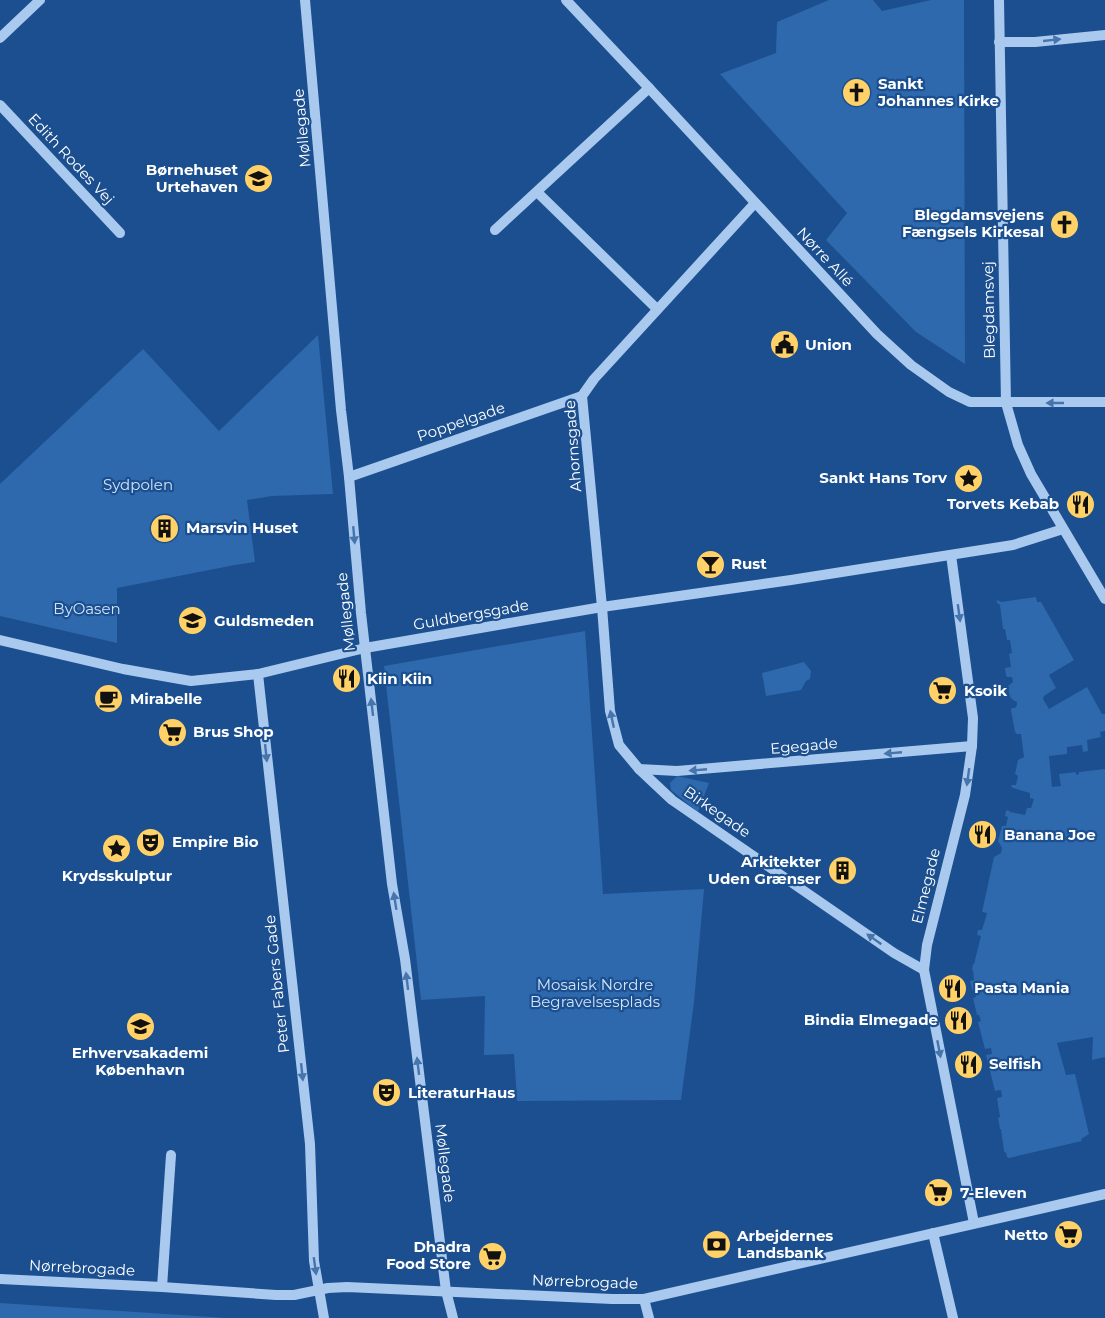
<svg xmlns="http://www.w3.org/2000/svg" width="1105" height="1318" font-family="Montserrat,sans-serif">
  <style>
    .green { fill: #2e69ad }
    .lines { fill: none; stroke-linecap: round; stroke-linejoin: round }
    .minor { stroke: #a9c9ee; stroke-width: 10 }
    .oneway { fill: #4674ac }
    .labels { text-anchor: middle; stroke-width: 4.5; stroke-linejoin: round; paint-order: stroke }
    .poi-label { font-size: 15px; font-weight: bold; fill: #fff; stroke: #1b4f8f; text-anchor: start }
    .street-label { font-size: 15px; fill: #fff; stroke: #1b4f8f }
    .park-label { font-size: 15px; fill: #cfe3fa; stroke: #1b4f8f }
  </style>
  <rect width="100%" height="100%" fill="#1b4f8f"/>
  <g class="green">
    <path d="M829,0h44l9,11 49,-11h33l1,364 -49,-32 -90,-92 21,-27 -127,-139 56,-21 1,-31z"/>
    <path d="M318,335l15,159 -61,2 -25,4 8,62 -20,3 -118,23v55l-117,-27v-132l143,-135 76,82z"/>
    <path d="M1036,597l1,5h4l33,58 -25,15 7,13 -12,8 -1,3 6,10 38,-22 15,27h3v17l-5,1 1,5 -14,3 1,11 -5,1 -1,-7 -15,2v7l-18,2 3,31 9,-1 -2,-12 17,-2v3l3,-1v-2l26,-3v288l-13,3 1,-23 -36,6 9,32 9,-1 14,60 -8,5 1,2 -73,17 -2,-1 -1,-4 -2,-2 -3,-22h-1l-2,-11 2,-1 -3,-19 5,-1 -1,-7 -6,1 -9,-36 6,-1 -1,-6 -6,1 -7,-27 3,-1 -2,-6h-2l-4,-17 3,-1 -1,-7h-3l-2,-9 4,-1 -1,-10h-1l1,-6h1l7,-28 -4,-1 1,-5h4l5,-17 -5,-1 12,-55 7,-4 1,-5 -4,-7 4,-15h4l2,-9 -3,-1 1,-5 2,-1 2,2 15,3 2,-7h4l3,-9 -4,-1v-5l-17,-5 -2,-2 1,-1h4l2,-9 -3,-2 3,-14 6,-3 -3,-23h-4l-2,-2 -4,-22 1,-2h3l2,-3v-3c-9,-4 -7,-7 -9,-16l5,-4 -1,-5h-5l-1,-2 -1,-7 6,-1 -2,-13 3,-1 -2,-13h-3l-2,-11h-2l-3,-24 -4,-3 2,-2 3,2z"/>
    <path d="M585,631l18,263 101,-5 -10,113 -13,98 -164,1 -3,-47 -30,1 1,-59 -64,4 -37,-334z"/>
    <path d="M804,662l7,9 -1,8 -4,2 -5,9 -35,6 -4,-23z"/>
    <path d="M677,776l32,7 -11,29 -27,-22 -1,-7z"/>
    <path d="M0,1303l226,15h-226z"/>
  </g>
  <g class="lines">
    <g class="minor">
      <path d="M305,0l36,410 8,67 12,136 31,271 13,75 41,332 7,27"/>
      <path d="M566,0l83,88 228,246 34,31 38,27 21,10h135"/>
      <path d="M999,0l7,403 12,42 13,29 74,125"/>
      <path d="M0,38l40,-38"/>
      <path d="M999,42h36l70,-7"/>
      <path d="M0,105l120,128"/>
      <path d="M537,192l120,117"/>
      <path d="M755,203l-161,176 -12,17 20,211 8,104 9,34 20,24 33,31 222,153 30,17"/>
      <path d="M495,230l154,-142"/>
      <path d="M349,477l233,-81"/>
      <path d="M951,555l22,163 -1,28 -7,49 -38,150 -3,25 50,253"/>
      <path d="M0,640l123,29 68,12 67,-7 107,-26 237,-41 189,-27 222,-35 50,-16"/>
      <path d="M258,674l52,470 4,117 10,57"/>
      <path d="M639,769l38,2 295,-25"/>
      <path d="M933,1233l20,85"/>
      <path d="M0,1279l162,8 114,8h18l34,-7 19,-1 265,12h32l461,-105"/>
      <path d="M162,1287l9,-132"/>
      <path d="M644,1299l5,19"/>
    </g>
  </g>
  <defs><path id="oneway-solid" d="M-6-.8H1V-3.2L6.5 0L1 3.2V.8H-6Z" transform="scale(1.5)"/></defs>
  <g class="oneway">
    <use href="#oneway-solid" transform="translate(1052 40) rotate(-6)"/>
    <use href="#oneway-solid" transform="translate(1055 403) rotate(180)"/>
    <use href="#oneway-solid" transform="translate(354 535) rotate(85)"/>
    <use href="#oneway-solid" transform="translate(959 613) rotate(82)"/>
    <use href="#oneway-solid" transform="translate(372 707) rotate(-97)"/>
    <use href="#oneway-solid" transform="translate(612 719) rotate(-102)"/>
    <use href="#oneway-solid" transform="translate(266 753) rotate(84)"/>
    <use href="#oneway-solid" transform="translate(893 753) rotate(175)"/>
    <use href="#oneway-solid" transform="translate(698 770) rotate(175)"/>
    <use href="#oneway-solid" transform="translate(968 777) rotate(98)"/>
    <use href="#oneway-solid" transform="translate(395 901) rotate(-99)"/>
    <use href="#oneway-solid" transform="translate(874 939) rotate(-145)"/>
    <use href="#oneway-solid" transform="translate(407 981) rotate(-97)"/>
    <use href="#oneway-solid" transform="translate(939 1049) rotate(79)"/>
    <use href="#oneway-solid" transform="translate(418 1066) rotate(-97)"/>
    <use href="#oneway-solid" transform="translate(302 1072) rotate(84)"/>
    <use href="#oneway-solid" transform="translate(315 1266) rotate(82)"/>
  </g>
  <defs>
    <symbol id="church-disc" viewBox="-11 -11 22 22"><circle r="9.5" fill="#ffd166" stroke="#1b4f8f"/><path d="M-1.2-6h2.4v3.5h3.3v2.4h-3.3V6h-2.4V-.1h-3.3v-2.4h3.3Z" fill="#111"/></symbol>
    <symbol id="school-disc" viewBox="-11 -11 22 22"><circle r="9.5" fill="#ffd166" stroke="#1b4f8f"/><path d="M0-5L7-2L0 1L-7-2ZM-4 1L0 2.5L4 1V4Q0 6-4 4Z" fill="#111"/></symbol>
    <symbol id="civic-disc" viewBox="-11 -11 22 22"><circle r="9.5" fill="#ffd166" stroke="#1b4f8f"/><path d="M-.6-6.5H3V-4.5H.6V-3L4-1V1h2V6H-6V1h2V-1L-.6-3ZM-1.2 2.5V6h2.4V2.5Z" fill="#111"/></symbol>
    <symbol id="sight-disc" viewBox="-11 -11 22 22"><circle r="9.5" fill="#ffd166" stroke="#1b4f8f"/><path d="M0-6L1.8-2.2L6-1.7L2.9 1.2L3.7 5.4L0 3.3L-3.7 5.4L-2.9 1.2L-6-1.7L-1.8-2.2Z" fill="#111"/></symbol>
    <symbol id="restaurant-disc" viewBox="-11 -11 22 22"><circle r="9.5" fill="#ffd166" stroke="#1b4f8f"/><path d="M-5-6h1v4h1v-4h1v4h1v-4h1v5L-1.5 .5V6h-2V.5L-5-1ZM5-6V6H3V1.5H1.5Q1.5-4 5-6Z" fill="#111"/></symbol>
    <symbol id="building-disc" viewBox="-11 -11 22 22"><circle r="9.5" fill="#ffd166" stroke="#1b4f8f"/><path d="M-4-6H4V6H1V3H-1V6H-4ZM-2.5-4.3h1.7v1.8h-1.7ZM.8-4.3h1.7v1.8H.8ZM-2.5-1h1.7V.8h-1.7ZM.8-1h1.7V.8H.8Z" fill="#111"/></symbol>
    <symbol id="bar-disc" viewBox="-11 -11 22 22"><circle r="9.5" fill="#ffd166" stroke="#1b4f8f"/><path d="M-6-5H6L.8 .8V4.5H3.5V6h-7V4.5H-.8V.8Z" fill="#111"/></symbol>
    <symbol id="supermarket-disc" viewBox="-11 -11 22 22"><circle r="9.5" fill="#ffd166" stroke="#1b4f8f"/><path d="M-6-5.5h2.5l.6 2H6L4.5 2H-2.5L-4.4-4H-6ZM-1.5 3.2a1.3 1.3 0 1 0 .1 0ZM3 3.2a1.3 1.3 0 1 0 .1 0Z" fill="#111"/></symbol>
    <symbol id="cafe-disc" viewBox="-11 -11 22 22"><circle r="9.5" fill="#ffd166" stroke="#1b4f8f"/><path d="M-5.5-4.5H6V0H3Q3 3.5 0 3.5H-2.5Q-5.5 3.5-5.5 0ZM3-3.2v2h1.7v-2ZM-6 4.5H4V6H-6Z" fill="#111"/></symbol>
    <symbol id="theatre-disc" viewBox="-11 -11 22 22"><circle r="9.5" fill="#ffd166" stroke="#1b4f8f"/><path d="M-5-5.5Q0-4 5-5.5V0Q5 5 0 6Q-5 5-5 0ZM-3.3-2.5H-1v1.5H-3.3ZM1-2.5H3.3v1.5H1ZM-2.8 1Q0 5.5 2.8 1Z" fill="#111"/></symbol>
    <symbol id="bank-disc" viewBox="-11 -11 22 22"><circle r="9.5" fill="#ffd166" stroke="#1b4f8f"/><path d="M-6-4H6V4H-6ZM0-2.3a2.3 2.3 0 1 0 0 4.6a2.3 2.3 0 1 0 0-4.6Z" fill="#111"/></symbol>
  </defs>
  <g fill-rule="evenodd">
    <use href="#church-disc" x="840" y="76" width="33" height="33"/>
    <use href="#school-disc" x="242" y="162" width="33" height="33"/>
    <use href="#church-disc" x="1048" y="208" width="33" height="33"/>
    <use href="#civic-disc" x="768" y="328" width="33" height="33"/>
    <use href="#sight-disc" x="952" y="462" width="33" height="33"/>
    <use href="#restaurant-disc" x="1064" y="488" width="33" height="33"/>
    <use href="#building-disc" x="148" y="512" width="33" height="33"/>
    <use href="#bar-disc" x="694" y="548" width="33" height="33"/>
    <use href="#school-disc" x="176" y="604" width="33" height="33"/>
    <use href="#restaurant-disc" x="330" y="662" width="33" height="33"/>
    <use href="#supermarket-disc" x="926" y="674" width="33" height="33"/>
    <use href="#cafe-disc" x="92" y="682" width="33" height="33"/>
    <use href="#supermarket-disc" x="156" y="716" width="33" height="33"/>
    <use href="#restaurant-disc" x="966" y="818" width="33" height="33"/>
    <use href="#theatre-disc" x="134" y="826" width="33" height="33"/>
    <use href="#sight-disc" x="100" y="832" width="33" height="33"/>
    <use href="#building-disc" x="826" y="854" width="33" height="33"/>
    <use href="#restaurant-disc" x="936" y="972" width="33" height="33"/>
    <use href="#restaurant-disc" x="942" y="1004" width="33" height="33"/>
    <use href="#school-disc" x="124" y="1010" width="33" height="33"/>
    <use href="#restaurant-disc" x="952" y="1048" width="33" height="33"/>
    <use href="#theatre-disc" x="370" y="1076" width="33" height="33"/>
    <use href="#supermarket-disc" x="922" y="1176" width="33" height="33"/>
    <use href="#supermarket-disc" x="1052" y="1218" width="33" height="33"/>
    <use href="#bank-disc" x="700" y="1228" width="33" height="33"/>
    <use href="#supermarket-disc" x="476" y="1240" width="33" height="33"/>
  </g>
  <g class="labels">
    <g class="poi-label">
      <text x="878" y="89">Sankt<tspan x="878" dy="17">Johannes Kirke</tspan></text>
      <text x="238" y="175" text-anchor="end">Børnehuset<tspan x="238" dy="17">Urtehaven</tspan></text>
      <text x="1044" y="220" text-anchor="end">Blegdamsvejens<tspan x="1044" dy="17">Fængsels Kirkesal</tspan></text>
      <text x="805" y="350">Union</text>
      <text x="947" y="483" text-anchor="end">Sankt Hans Torv</text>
      <text x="1059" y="509" text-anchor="end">Torvets Kebab</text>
      <text x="186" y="533">Marsvin Huset</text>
      <text x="731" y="569">Rust</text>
      <text x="214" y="626">Guldsmeden</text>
      <text x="367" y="684">Kiin Kiin</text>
      <text x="964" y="696">Ksoik</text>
      <text x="130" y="704">Mirabelle</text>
      <text x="193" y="737">Brus Shop</text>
      <text x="1004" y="840">Banana Joe</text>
      <text x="172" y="847">Empire Bio</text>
      <text x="821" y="867" text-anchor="end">Arkitekter<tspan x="821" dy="17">Uden Grænser</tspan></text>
      <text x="117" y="881" text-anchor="middle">Krydsskulptur</text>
      <text x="974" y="993">Pasta Mania</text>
      <text x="938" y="1025" text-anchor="end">Bindia Elmegade</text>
      <text x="140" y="1058" text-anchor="middle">Erhvervsakademi<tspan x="140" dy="17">København</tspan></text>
      <text x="989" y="1069">Selfish</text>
      <text x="408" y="1098">LiteraturHaus</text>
      <text x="960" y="1198">7-Eleven</text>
      <text x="1048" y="1240" text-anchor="end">Netto</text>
      <text x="737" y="1241">Arbejdernes<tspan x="737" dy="17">Landsbank</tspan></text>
      <text x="471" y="1252" text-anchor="end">Dhadra<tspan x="471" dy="17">Food Store</tspan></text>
    </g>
    <g class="street-label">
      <text transform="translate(302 128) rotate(-95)" y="5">Møllegade</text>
      <text transform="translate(71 159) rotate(47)" y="5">Edith Rodes Vej</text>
      <text transform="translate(825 257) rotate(47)" y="5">Nørre Allé</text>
      <text transform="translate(989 310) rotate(-91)" y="5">Blegdamsvej</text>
      <text transform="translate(461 422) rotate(-19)" y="5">Poppelgade</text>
      <text transform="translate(573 446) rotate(-94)" y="5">Ahornsgade</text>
      <text transform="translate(346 612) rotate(-96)" y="5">Møllegade</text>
      <text transform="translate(471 615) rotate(-10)" y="5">Guldbergsgade</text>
      <text transform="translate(804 746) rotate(-5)" y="5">Egegade</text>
      <text transform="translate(717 812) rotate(35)" y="5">Birkegade</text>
      <text transform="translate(926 886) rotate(-76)" y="5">Elmegade</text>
      <text transform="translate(277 984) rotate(-96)" y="5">Peter Fabers Gade</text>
      <text transform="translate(445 1163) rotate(83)" y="5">Møllegade</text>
      <text transform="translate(82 1268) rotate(3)" y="5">Nørrebrogade</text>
      <text transform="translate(585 1282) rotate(2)" y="5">Nørrebrogade</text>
    </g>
    <g class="park-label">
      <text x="138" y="490">Sydpolen</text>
      <text x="87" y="614">ByOasen</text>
      <text x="595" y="990">Mosaisk Nordre<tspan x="595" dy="17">Begravelsesplads</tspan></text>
    </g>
  </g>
</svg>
